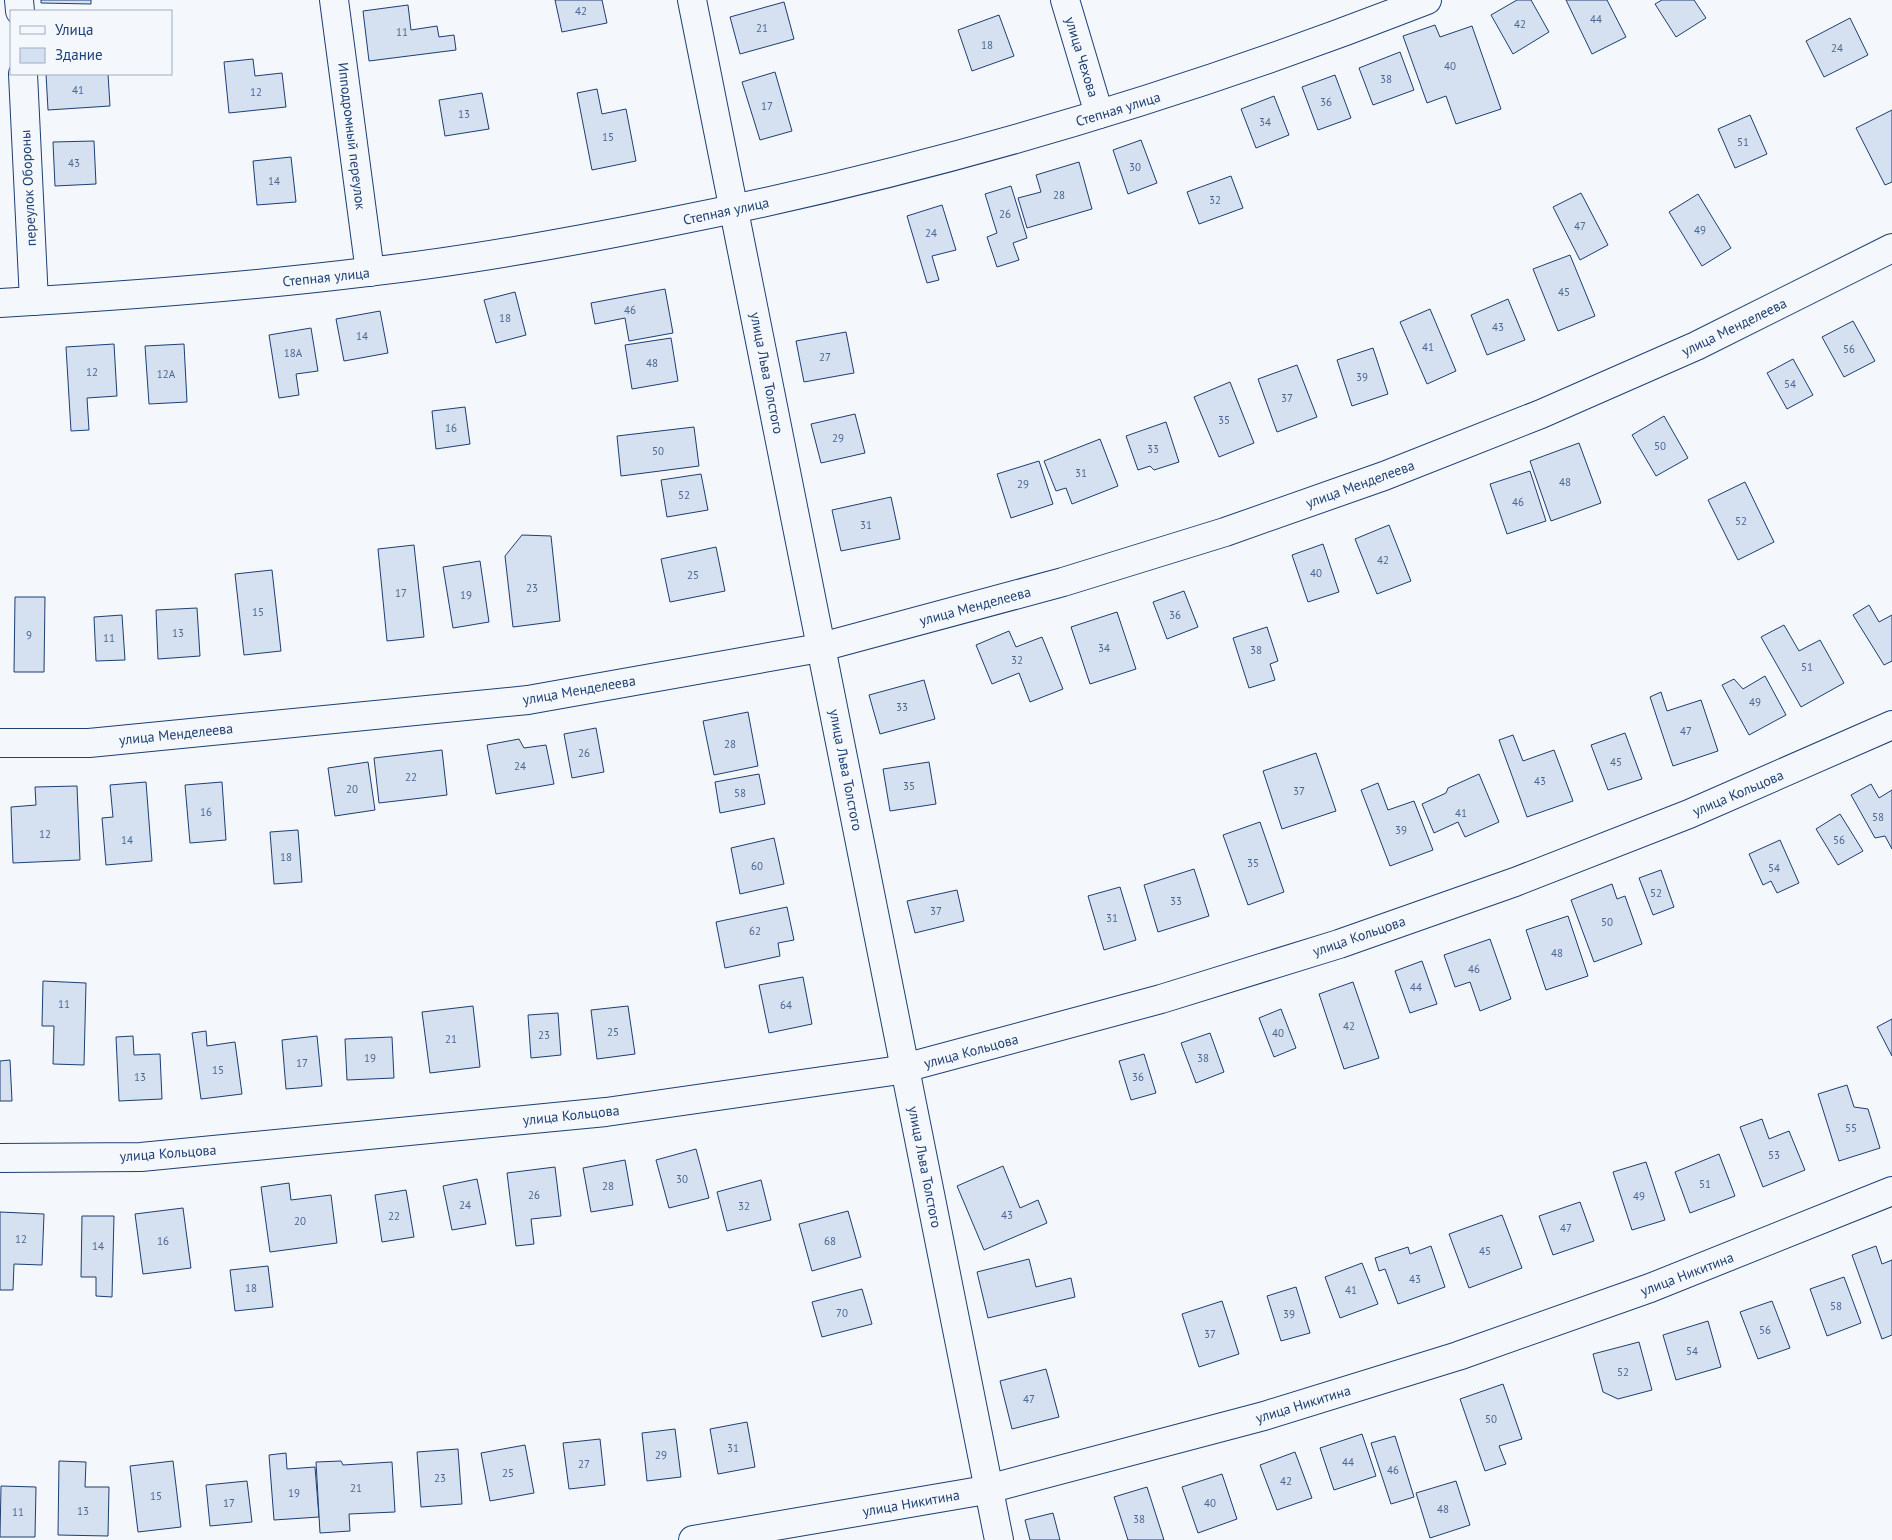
<svg xmlns="http://www.w3.org/2000/svg" width="1892" height="1540" font-family="'PT Sans',sans-serif">
  <style>
    .building { fill: #d5e0f0; stroke: #1d3f73 }
    .lines { fill: none; stroke-linecap: round; stroke-linejoin: round }
    .minor-casing { stroke: #1d3f73; stroke-width: 30 }
    .minor { stroke: #f4f7fb; stroke-width: 28 }
    .labels { text-anchor: middle; stroke-width: 4; stroke-linejoin: round; paint-order: stroke }
    .number-label { font-size: 11px; fill: #4b6792 }
    .street-label { font-size: 14px; fill: #1d3f73; stroke: #f4f7fb }
  </style>
  <rect width="100%" height="100%" fill="#f4f7fb"/>
  <g class="building">
    <path d="M41,0h50v4l-50,-1z"/>
    <path d="M555,0h47l5,23 -45,9z"/>
    <path d="M1517,0h14l18,32 -36,22 -22,-39z"/>
    <path d="M1566,0h41l19,37 -34,17z"/>
    <path d="M1662,0h32l12,18 -30,19 -21,-33z"/>
    <path d="M784,2l10,37 -54,15 -10,-37z"/>
    <path d="M408,5l3,25 26,-4 2,11 15,-2 2,15 -87,11 -6,-50z"/>
    <path d="M999,15l15,41 -42,15 -14,-41z"/>
    <path d="M1850,18l18,37 -44,22 -18,-36z"/>
    <path d="M1435,25l5,12 32,-11 29,83 -45,15 -10,-28 -19,7 -24,-67z"/>
    <path d="M1400,52l14,38 -41,15 -14,-37z"/>
    <path d="M253,59l2,17 27,-3 4,34 -57,6 -5,-51z"/>
    <path d="M775,72l17,59 -32,9 -18,-58z"/>
    <path d="M46,74h62l2,32 -62,4z"/>
    <path d="M1335,75l16,43 -33,12 -16,-43z"/>
    <path d="M597,89l5,25 24,-5 10,52 -44,9 -15,-77z"/>
    <path d="M482,93l7,36 -44,7 -6,-36z"/>
    <path d="M1274,96l15,39 -33,13 -15,-39z"/>
    <path d="M1892,110v72l-7,3 -29,-57z"/>
    <path d="M1750,115l17,39 -32,14 -17,-39z"/>
    <path d="M1141,140l16,43 -29,11 -15,-44z"/>
    <path d="M94,141l2,43 -41,2 -2,-44z"/>
    <path d="M291,157l5,45 -39,3 -4,-44z"/>
    <path d="M1079,162l13,47 -65,19 -9,-30 23,-6 -5,-17z"/>
    <path d="M1231,176l12,32 -44,16 -12,-32z"/>
    <path d="M1011,186l16,52 -14,5 6,17 -22,7 -10,-30 10,-4 -12,-39z"/>
    <path d="M1581,193l27,52 -28,15 -27,-53z"/>
    <path d="M1698,194l33,54 -29,18 -33,-54z"/>
    <path d="M942,205l14,45 -24,6 7,24 -12,3 -20,-67z"/>
    <path d="M1570,255l25,61 -37,15 -25,-62z"/>
    <path d="M665,289l8,44 -44,8 -4,-23 -30,6 -4,-21z"/>
    <path d="M515,292l11,43 -30,8 -12,-43z"/>
    <path d="M1508,299l17,41 -38,15 -16,-40z"/>
    <path d="M1430,309l26,62 -29,13 -27,-62z"/>
    <path d="M380,311l8,42 -44,8 -8,-42z"/>
    <path d="M1853,321l22,40 -31,16 -22,-40z"/>
    <path d="M311,328l7,43 -22,3 3,21 -20,3 -10,-63z"/>
    <path d="M846,332l8,41 -50,9 -8,-41z"/>
    <path d="M671,338l7,43 -46,8 -7,-44z"/>
    <path d="M114,344l3,52 -30,2 2,32 -18,1 -5,-84z"/>
    <path d="M184,344l3,58 -38,2 -4,-58z"/>
    <path d="M1373,348l15,46 -36,12 -15,-46z"/>
    <path d="M1793,359l20,36 -26,14 -20,-36z"/>
    <path d="M1297,365l20,52 -40,15 -19,-53z"/>
    <path d="M1230,382l24,61 -35,14 -25,-60z"/>
    <path d="M465,407l5,37 -34,5 -4,-38z"/>
    <path d="M855,414l10,39 -44,10 -10,-39z"/>
    <path d="M1664,416l24,42 -32,18 -24,-41z"/>
    <path d="M1166,422l13,40 -25,8 -4,-4 -12,4 -12,-34z"/>
    <path d="M694,427l5,39 -78,10 -4,-40z"/>
    <path d="M1100,439l18,47 -46,18 -6,-16 -10,3 -12,-30z"/>
    <path d="M1579,443l22,60 -50,18 -21,-60z"/>
    <path d="M1039,461l14,43 -42,14 -14,-44z"/>
    <path d="M1530,471l16,50 -39,13 -17,-50z"/>
    <path d="M701,474l7,36 -41,7 -6,-37z"/>
    <path d="M1745,482l29,60 -36,18 -30,-60z"/>
    <path d="M891,497l9,42 -59,12 -9,-41z"/>
    <path d="M1389,525l22,56 -34,13 -22,-55z"/>
    <path d="M522,535l29,1 9,85 -47,6 -8,-71z"/>
    <path d="M1323,544l16,48 -31,10 -16,-47z"/>
    <path d="M414,545l10,92 -37,4 -9,-92z"/>
    <path d="M716,547l9,44 -55,11 -9,-43z"/>
    <path d="M480,561l9,61 -36,6 -10,-61z"/>
    <path d="M272,570l9,81 -37,4 -9,-81z"/>
    <path d="M1184,591l14,36 -31,12 -14,-37z"/>
    <path d="M15,597h30l-1,75h-30z"/>
    <path d="M1869,605l10,17 13,-7v46l-8,4 -31,-50z"/>
    <path d="M197,608l3,48 -42,3 -2,-49z"/>
    <path d="M1117,612l19,57 -46,15 -19,-57z"/>
    <path d="M122,615l3,45 -29,1 -2,-44z"/>
    <path d="M1784,625l15,26 21,-11 24,43 -43,24 -40,-70z"/>
    <path d="M1267,627l11,34 -8,3 5,16 -26,8 -16,-50z"/>
    <path d="M1009,631l7,16 26,-10 21,52 -33,13 -11,-29 -27,11 -16,-39z"/>
    <path d="M1765,676l21,39 -37,20 -27,-50 12,-6 9,10z"/>
    <path d="M924,680l11,39 -55,15 -11,-39z"/>
    <path d="M1661,692l6,19 34,-11 17,51 -45,15 -23,-69z"/>
    <path d="M748,712l10,54 -44,9 -11,-54z"/>
    <path d="M596,728l8,44 -32,6 -8,-44z"/>
    <path d="M1625,733l17,46 -34,11 -17,-45z"/>
    <path d="M1513,735l10,26 31,-11 19,51 -46,16 -28,-77z"/>
    <path d="M519,739l5,9 22,-3 8,39 -58,10 -9,-49z"/>
    <path d="M442,750l5,45 -68,8 -5,-45z"/>
    <path d="M1316,753l20,58 -54,18 -19,-58z"/>
    <path d="M368,762l7,48 -40,6 -7,-48z"/>
    <path d="M929,762l7,42 -46,7 -7,-42z"/>
    <path d="M759,774l6,30 -45,9 -5,-31z"/>
    <path d="M1479,774l20,48 -34,15 -7,-15 -24,11 -12,-29 24,-11 2,-5z"/>
    <path d="M146,782l6,79 -46,4 -4,-47 11,-1 -3,-32z"/>
    <path d="M222,782l4,58 -36,3 -5,-58z"/>
    <path d="M1378,783l10,27 26,-9 19,49 -43,16 -29,-76z"/>
    <path d="M1871,784l8,14 13,-8v59l-7,-13 -10,2 -24,-43z"/>
    <path d="M77,786l3,74 -67,3 -2,-56 25,-2 -1,-18z"/>
    <path d="M1840,814l23,37 -25,14 -22,-36z"/>
    <path d="M1260,822l24,70 -36,13 -25,-70z"/>
    <path d="M298,830l4,52 -28,2 -4,-52z"/>
    <path d="M774,838l10,46 -44,10 -9,-46z"/>
    <path d="M1780,840l19,43 -22,10 -6,-12 -8,4 -14,-31z"/>
    <path d="M1194,869l15,47 -51,16 -14,-47z"/>
    <path d="M1661,870l13,37 -21,8 -14,-37z"/>
    <path d="M1612,884l5,15 8,-3 17,48 -48,18 -23,-62z"/>
    <path d="M1120,887l16,53 -32,10 -16,-54z"/>
    <path d="M957,890l7,31 -49,12 -8,-32z"/>
    <path d="M787,907l7,33 -16,3 2,13 -55,12 -9,-46z"/>
    <path d="M1568,916l20,60 -42,14 -20,-60z"/>
    <path d="M1490,939l21,60 -31,12 -10,-29 -15,5 -11,-32z"/>
    <path d="M1422,961l15,43 -27,9 -15,-42z"/>
    <path d="M803,977l9,47 -43,9 -10,-48z"/>
    <path d="M43,981l43,2 -2,82 -31,-1 1,-38h-12z"/>
    <path d="M1353,982l26,76 -35,11 -25,-75z"/>
    <path d="M473,1006l7,61 -50,6 -8,-61z"/>
    <path d="M628,1006l7,48 -38,5 -6,-49z"/>
    <path d="M1281,1009l15,39 -22,9 -15,-39z"/>
    <path d="M558,1013l3,42 -30,3 -3,-43z"/>
    <path d="M1892,1019v37l-15,-29z"/>
    <path d="M206,1031l1,15 28,-4 7,52 -41,5 -9,-66z"/>
    <path d="M1210,1033l14,39 -28,11 -15,-40z"/>
    <path d="M133,1036l1,19 26,-1 2,45 -43,2 -3,-64z"/>
    <path d="M317,1036l5,50 -36,3 -4,-49z"/>
    <path d="M392,1037l2,41 -47,2 -2,-41z"/>
    <path d="M1144,1054l12,39 -25,7 -12,-39z"/>
    <path d="M10,1060l2,41h-12v-40z"/>
    <path d="M1847,1085l7,22 14,2 12,39 -41,13 -21,-67z"/>
    <path d="M1762,1119l7,20 20,-8 16,39 -42,17 -23,-60z"/>
    <path d="M696,1149l13,49 -40,10 -13,-48z"/>
    <path d="M1719,1154l16,42 -45,17 -15,-41z"/>
    <path d="M625,1160l8,45 -42,7 -8,-44z"/>
    <path d="M1646,1162l19,58 -33,10 -19,-58z"/>
    <path d="M1003,1166l17,42 18,-8 9,23 -63,27 -27,-64z"/>
    <path d="M555,1167l6,49 -30,3 3,25 -18,2 -9,-73z"/>
    <path d="M477,1179l9,45 -34,6 -9,-44z"/>
    <path d="M761,1180l10,40 -44,11 -10,-39z"/>
    <path d="M289,1183l2,17 40,-5 6,48 -67,9 -9,-65z"/>
    <path d="M406,1190l8,47 -32,5 -7,-47z"/>
    <path d="M1580,1202l14,39 -41,14 -14,-39z"/>
    <path d="M183,1208l8,60 -48,6 -8,-60z"/>
    <path d="M848,1211l13,46 -49,14 -13,-47z"/>
    <path d="M0,1212l44,2 -2,51 -28,-1 -1,26h-13z"/>
    <path d="M1502,1215l20,53 -53,20 -20,-54z"/>
    <path d="M82,1216h32l-2,81 -16,-1v-19h-15z"/>
    <path d="M1431,1246l14,41 -47,17 -13,-35 -6,2 -4,-13 33,-11 2,7z"/>
    <path d="M1876,1246l6,18 10,-4v75l-10,4 -30,-84z"/>
    <path d="M1029,1259l7,28 35,-9 4,19 -87,21 -11,-46z"/>
    <path d="M1362,1263l16,41 -38,14 -15,-41z"/>
    <path d="M268,1266l5,41 -38,4 -5,-41z"/>
    <path d="M1844,1277l17,46 -34,13 -17,-47z"/>
    <path d="M1296,1287l14,46 -29,8 -14,-45z"/>
    <path d="M862,1289l10,35 -50,13 -10,-35z"/>
    <path d="M1222,1301l17,53 -40,13 -17,-53z"/>
    <path d="M1772,1301l18,47 -32,11 -18,-47z"/>
    <path d="M1708,1321l13,46 -45,13 -13,-45z"/>
    <path d="M1639,1342l13,48 -34,9 -15,-7 -10,-38z"/>
    <path d="M1046,1369l13,48 -47,12 -12,-48z"/>
    <path d="M1503,1384l19,55 -23,7 7,18 -21,7 -25,-72z"/>
    <path d="M747,1422l8,45 -37,7 -8,-45z"/>
    <path d="M675,1429l6,48 -34,4 -5,-48z"/>
    <path d="M1362,1434l14,42 -42,14 -14,-42z"/>
    <path d="M1395,1436l19,61 -23,7 -20,-61z"/>
    <path d="M600,1439l5,46 -36,4 -6,-46z"/>
    <path d="M525,1445l9,48 -44,8 -9,-48z"/>
    <path d="M458,1449l4,55 -41,3 -4,-55z"/>
    <path d="M1295,1452l17,46 -35,12 -17,-45z"/>
    <path d="M286,1453l1,16 28,-2 4,50 -45,3 -5,-65z"/>
    <path d="M59,1461l27,1 -1,25h24l-1,49 -50,-1z"/>
    <path d="M173,1461l8,66 -43,5 -8,-66z"/>
    <path d="M341,1461l2,4 49,-3 3,50 -46,2 1,17 -30,2 -4,-71z"/>
    <path d="M1222,1474l15,45 -39,14 -16,-46z"/>
    <path d="M247,1481l5,41 -42,4 -4,-41z"/>
    <path d="M1456,1481l14,44 -40,13 -14,-45z"/>
    <path d="M1,1486l35,1 -1,50h-35z"/>
    <path d="M1147,1487l17,53h-36l-14,-43z"/>
    <path d="M1053,1513l7,27h-30l-5,-20z"/>
  </g>
  <g class="lines">
    <defs>
      <g id="minor">
        <path d="M19,0l1,11"/>
        <path d="M334,0l36,272"/>
        <path d="M692,0l307,1540"/>
        <path d="M1065,0l34,114"/>
        <path d="M23,74l11,227"/>
        <path d="M0,303c123,-7 245,-16 367,-31 100,-11 199,-29 298,-49 260,-51 515,-126 762,-223"/>
        <path d="M0,743h89l439,-43 286,-51 249,-67 162,-50 159,-56 157,-62 155,-68 196,-98"/>
        <path d="M0,1158l141,-1 465,-45 287,-41 268,-72 178,-55 176,-62 174,-68 203,-89"/>
        <path d="M693,1540l287,-49 284,-75 194,-60 192,-68 242,-97"/>
      </g>
    </defs>
    <use href="#minor" class="minor-casing"/>
    <use href="#minor" class="minor"/>
  </g>
  <g class="labels">
    <g class="number-label">
      <text x="581" y="15">42</text>
      <text x="1596" y="23">44</text>
      <text x="1520" y="28">42</text>
      <text x="762" y="32">21</text>
      <text x="402" y="36">11</text>
      <text x="987" y="49">18</text>
      <text x="1837" y="52">24</text>
      <text x="1450" y="70">40</text>
      <text x="1386" y="83">38</text>
      <text x="78" y="94">41</text>
      <text x="256" y="96">12</text>
      <text x="1326" y="106">36</text>
      <text x="767" y="110">17</text>
      <text x="464" y="118">13</text>
      <text x="1265" y="126">34</text>
      <text x="608" y="141">15</text>
      <text x="1743" y="146">51</text>
      <text x="74" y="167">43</text>
      <text x="1135" y="171">30</text>
      <text x="274" y="185">14</text>
      <text x="1059" y="199">28</text>
      <text x="1215" y="204">32</text>
      <text x="1005" y="218">26</text>
      <text x="1580" y="230">47</text>
      <text x="1700" y="234">49</text>
      <text x="931" y="237">24</text>
      <text x="1564" y="296">45</text>
      <text x="630" y="314">46</text>
      <text x="505" y="322">18</text>
      <text x="1498" y="331">43</text>
      <text x="362" y="340">14</text>
      <text x="1428" y="351">41</text>
      <text x="1849" y="353">56</text>
      <text x="293" y="357">18А</text>
      <text x="825" y="361">27</text>
      <text x="652" y="367">48</text>
      <text x="92" y="376">12</text>
      <text x="166" y="378">12А</text>
      <text x="1362" y="381">39</text>
      <text x="1790" y="388">54</text>
      <text x="1287" y="402">37</text>
      <text x="1224" y="424">35</text>
      <text x="451" y="432">16</text>
      <text x="838" y="442">29</text>
      <text x="1660" y="450">50</text>
      <text x="1153" y="453">33</text>
      <text x="658" y="455">50</text>
      <text x="1081" y="477">31</text>
      <text x="1565" y="486">48</text>
      <text x="1023" y="488">29</text>
      <text x="684" y="499">52</text>
      <text x="1518" y="506">46</text>
      <text x="1741" y="525">52</text>
      <text x="866" y="529">31</text>
      <text x="1383" y="564">42</text>
      <text x="1316" y="577">40</text>
      <text x="693" y="579">25</text>
      <text x="532" y="592">23</text>
      <text x="401" y="597">17</text>
      <text x="466" y="599">19</text>
      <text x="258" y="616">15</text>
      <text x="1175" y="619">36</text>
      <text x="178" y="637">13</text>
      <text x="29" y="639">9</text>
      <text x="109" y="642">11</text>
      <text x="1104" y="652">34</text>
      <text x="1256" y="654">38</text>
      <text x="1017" y="664">32</text>
      <text x="1807" y="671">51</text>
      <text x="1755" y="706">49</text>
      <text x="902" y="711">33</text>
      <text x="1686" y="735">47</text>
      <text x="730" y="748">28</text>
      <text x="584" y="757">26</text>
      <text x="1616" y="766">45</text>
      <text x="520" y="770">24</text>
      <text x="411" y="781">22</text>
      <text x="1540" y="785">43</text>
      <text x="909" y="790">35</text>
      <text x="352" y="793">20</text>
      <text x="1299" y="795">37</text>
      <text x="740" y="797">58</text>
      <text x="206" y="816">16</text>
      <text x="1461" y="817">41</text>
      <text x="1878" y="821">58</text>
      <text x="1401" y="834">39</text>
      <text x="45" y="838">12</text>
      <text x="127" y="844">14</text>
      <text x="1839" y="844">56</text>
      <text x="286" y="861">18</text>
      <text x="1253" y="867">35</text>
      <text x="757" y="870">60</text>
      <text x="1774" y="872">54</text>
      <text x="1656" y="897">52</text>
      <text x="1176" y="905">33</text>
      <text x="936" y="915">37</text>
      <text x="1112" y="922">31</text>
      <text x="1607" y="926">50</text>
      <text x="755" y="935">62</text>
      <text x="1557" y="957">48</text>
      <text x="1474" y="973">46</text>
      <text x="1416" y="991">44</text>
      <text x="64" y="1008">11</text>
      <text x="786" y="1009">64</text>
      <text x="1349" y="1030">42</text>
      <text x="613" y="1036">25</text>
      <text x="1278" y="1037">40</text>
      <text x="544" y="1039">23</text>
      <text x="451" y="1043">21</text>
      <text x="370" y="1062">19</text>
      <text x="1203" y="1062">38</text>
      <text x="302" y="1067">17</text>
      <text x="218" y="1074">15</text>
      <text x="140" y="1081">13</text>
      <text x="1138" y="1081">36</text>
      <text x="1851" y="1132">55</text>
      <text x="1774" y="1159">53</text>
      <text x="682" y="1183">30</text>
      <text x="1705" y="1188">51</text>
      <text x="608" y="1190">28</text>
      <text x="534" y="1199">26</text>
      <text x="1639" y="1200">49</text>
      <text x="465" y="1209">24</text>
      <text x="744" y="1210">32</text>
      <text x="1007" y="1219">43</text>
      <text x="394" y="1220">22</text>
      <text x="300" y="1225">20</text>
      <text x="1566" y="1232">47</text>
      <text x="21" y="1243">12</text>
      <text x="163" y="1245">16</text>
      <text x="830" y="1245">68</text>
      <text x="98" y="1250">14</text>
      <text x="1485" y="1255">45</text>
      <text x="1415" y="1283">43</text>
      <text x="251" y="1292">18</text>
      <text x="1351" y="1294">41</text>
      <text x="1836" y="1310">58</text>
      <text x="842" y="1317">70</text>
      <text x="1289" y="1318">39</text>
      <text x="1765" y="1334">56</text>
      <text x="1210" y="1338">37</text>
      <text x="1692" y="1355">54</text>
      <text x="1623" y="1376">52</text>
      <text x="1029" y="1403">47</text>
      <text x="1491" y="1423">50</text>
      <text x="733" y="1452">31</text>
      <text x="661" y="1459">29</text>
      <text x="1348" y="1466">44</text>
      <text x="584" y="1468">27</text>
      <text x="1393" y="1474">46</text>
      <text x="508" y="1477">25</text>
      <text x="440" y="1482">23</text>
      <text x="1286" y="1485">42</text>
      <text x="356" y="1492">21</text>
      <text x="294" y="1497">19</text>
      <text x="156" y="1500">15</text>
      <text x="229" y="1507">17</text>
      <text x="1210" y="1507">40</text>
      <text x="1443" y="1513">48</text>
      <text x="83" y="1515">13</text>
      <text x="18" y="1516">11</text>
      <text x="1139" y="1523">38</text>
    </g>
    <g class="street-label">
      <text transform="translate(1082 57) rotate(73)" y="5">улица Чехова</text>
      <text transform="translate(1118 109) rotate(-17)" y="5">Степная улица</text>
      <text transform="translate(352 136) rotate(83)" y="5">Ипподромный переулок</text>
      <text transform="translate(28 188) rotate(-93)" y="5">переулок Обороны</text>
      <text transform="translate(726 211) rotate(-12)" y="5">Степная улица</text>
      <text transform="translate(326 277) rotate(-6)" y="5">Степная улица</text>
      <text transform="translate(1734 327) rotate(-26)" y="5">улица Менделеева</text>
      <text transform="translate(767 373) rotate(79)" y="5">улица Льва Толстого</text>
      <text transform="translate(1360 484) rotate(-20)" y="5">улица Менделеева</text>
      <text transform="translate(975 606) rotate(-15)" y="5">улица Менделеева</text>
      <text transform="translate(579 690) rotate(-10)" y="5">улица Менделеева</text>
      <text transform="translate(176 734) rotate(-6)" y="5">улица Менделеева</text>
      <text transform="translate(846 770) rotate(79)" y="5">улица Льва Толстого</text>
      <text transform="translate(1738 793) rotate(-23)" y="5">улица Кольцова</text>
      <text transform="translate(1359 936) rotate(-19)" y="5">улица Кольцова</text>
      <text transform="translate(971 1051) rotate(-15)" y="5">улица Кольцова</text>
      <text transform="translate(571 1115) rotate(-6)" y="5">улица Кольцова</text>
      <text transform="translate(168 1153) rotate(-4)" y="5">улица Кольцова</text>
      <text transform="translate(925 1167) rotate(79)" y="5">улица Льва Толстого</text>
      <text transform="translate(1687 1274) rotate(-21)" y="5">улица Никитина</text>
      <text transform="translate(1303 1404) rotate(-17)" y="5">улица Никитина</text>
      <text transform="translate(911 1503) rotate(-10)" y="5">улица Никитина</text>
    </g>
  </g>
  <rect x="10" y="10" width="162" height="65" fill="#f4f7fb" stroke="#9eadc5"/>
  <rect x="20" y="26" width="25" height="8" fill="#f4f7fb" stroke="#9eadc5"/>
  <text x="55" y="35" font-size="15" fill="#1d3f73">Улица</text>
  <rect x="20" y="48" width="25" height="15" fill="#d5e0f0" stroke="#9eadc5"/>
  <text x="55" y="60" font-size="15" fill="#1d3f73">Здание</text>
</svg>
